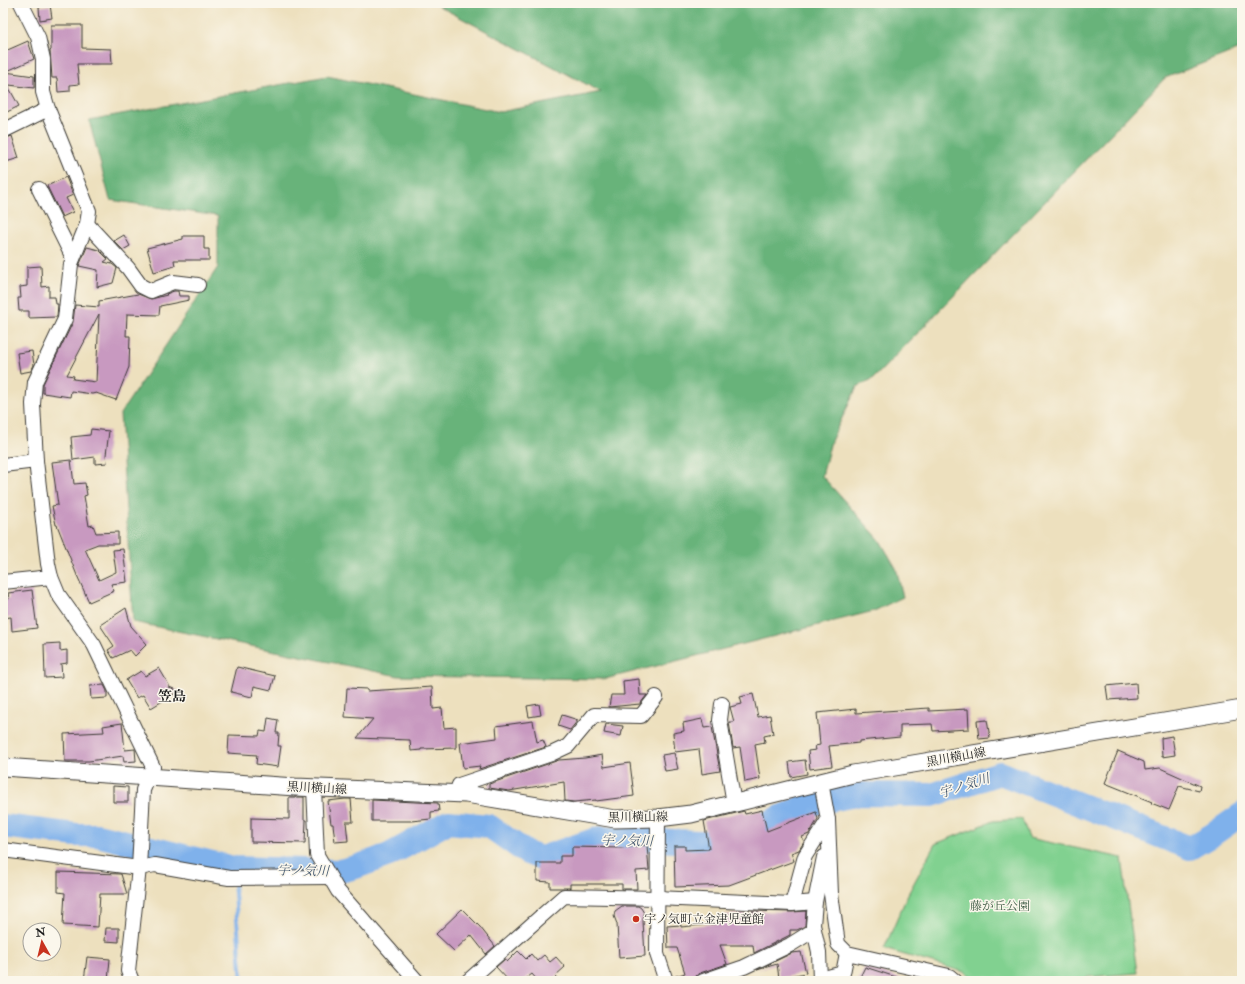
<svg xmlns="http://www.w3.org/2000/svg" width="1245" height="984" font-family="'IM FELL Double Pica','Noto Serif JP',serif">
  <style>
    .green { fill: #81d190; stroke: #4e7656 }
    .forest { fill: #68b37a; stroke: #42684b }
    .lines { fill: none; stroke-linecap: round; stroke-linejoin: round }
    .stream { stroke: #7fb1eb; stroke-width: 4 }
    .river { stroke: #7fb1eb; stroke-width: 24 }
    .building { fill: #c899c0; fill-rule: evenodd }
    .minor-casing { stroke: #3b3934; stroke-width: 16 }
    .major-casing { stroke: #3b3934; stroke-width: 19 }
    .minor { stroke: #fff; stroke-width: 14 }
    .major { stroke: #fff; stroke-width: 17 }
    .poi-dot { fill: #c8321e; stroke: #fbf7ec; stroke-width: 1.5 }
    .labels { text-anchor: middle; stroke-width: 3; stroke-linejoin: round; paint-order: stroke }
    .street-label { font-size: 12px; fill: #1c1c1c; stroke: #fbf7ec }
    .park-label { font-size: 12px; fill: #3f5b45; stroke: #fbf7ec }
    .poi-label { font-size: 12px; fill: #1c1c1c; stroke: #fbf7ec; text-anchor: start }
    .water-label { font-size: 13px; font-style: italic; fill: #44586f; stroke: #fbf7ec }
    .quarter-label { font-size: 14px; font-weight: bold; fill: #1c1c1c; stroke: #fbf7ec }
  </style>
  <rect width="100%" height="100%" fill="#fbf7ec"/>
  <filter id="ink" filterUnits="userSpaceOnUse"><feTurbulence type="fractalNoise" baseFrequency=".025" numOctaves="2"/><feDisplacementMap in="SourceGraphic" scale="8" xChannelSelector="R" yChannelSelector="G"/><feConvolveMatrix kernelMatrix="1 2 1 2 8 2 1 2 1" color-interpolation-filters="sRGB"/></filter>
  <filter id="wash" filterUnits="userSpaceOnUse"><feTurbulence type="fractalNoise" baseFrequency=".012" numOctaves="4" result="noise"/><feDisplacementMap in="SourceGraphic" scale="16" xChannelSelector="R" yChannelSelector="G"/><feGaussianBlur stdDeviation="0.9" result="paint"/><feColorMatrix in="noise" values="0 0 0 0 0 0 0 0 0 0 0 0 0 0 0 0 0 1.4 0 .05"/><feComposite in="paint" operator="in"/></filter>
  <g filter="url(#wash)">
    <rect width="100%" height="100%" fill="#ede0be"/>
    <path class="green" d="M1022,819l7,19 93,20 15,115 -50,4 -3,4h-104l-16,-9 -80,-23 24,-55 27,-50 58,-23z"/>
    <path class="forest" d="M433,3h809v45l-77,30 -291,300 -17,9 -26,54 -9,35 57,63 17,29 7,29 -29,14 -269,68 -207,-3 -265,-54 -13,-208 98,-147v-51l-108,-16 -21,-80 238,-44 173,36 101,-20z"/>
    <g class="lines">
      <path class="stream" d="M233,868l9,113"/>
      <path class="river" d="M3,826l73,9h21l136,33 107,3 16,-4 33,-12 59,-33 41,4 38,27 14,5 58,-20 125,5 83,-38 53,-11 72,1 68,-22 190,75 22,-13 30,-21"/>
    </g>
    <g id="blocks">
      <g class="building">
        <path d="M50,5l2,13 -12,2 -1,-13z"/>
        <path d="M51,25h31v23l29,1 1,15h-35l2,20 -9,1v6l-12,1 -1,-14h-5l-2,-27 1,-1z"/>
        <path d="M28,41l6,18 -29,13 29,4v12l-25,-3 -6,-13v-20z"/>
        <path d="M3,77l16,29 -16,8z"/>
        <path d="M12,136l7,22 -13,4 -3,-13v-10z"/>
        <path d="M66,177l7,18 -7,3 7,14 -11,5 -15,-31z"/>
        <path d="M124,235l6,11 -7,4 -9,-9z"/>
        <path d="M183,236h21v13h5v11h-35l1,6 -21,6 -7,-24 36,-9z"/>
        <path d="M87,247l12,3 9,9 -4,3 8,2 5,4 -4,15 -16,4 1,-17 -19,-4z"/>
        <path d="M41,266l1,21 7,-1v11h6l1,7h2l-1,13 -28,1v-7h-10l-1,-13h3l-1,-11 7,-1v-19z"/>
        <path d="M174,291h4l1,5h10v4l-29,6 -1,9 -32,-1 -1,22h4l-1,31 -13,33 -20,-7 -4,1 -21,-3 -1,6 -27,-4v-9l30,-62 2,-17 24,2v-6l39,-7 13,5 16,-4 -1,-1zM99,314l-3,68 -23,-3 1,-3 -7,-1z"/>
        <path d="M32,351l2,14 -3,6 -11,2 -3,-20z"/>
        <path d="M91,429l18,2 -3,24 1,8 -12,1v-7l-22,3 -2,-23 19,-2z"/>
        <path d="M71,460l3,24 11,-1 2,12 -3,1 5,30 4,-1 3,8 22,-1v12h-20l-13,5 14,31 17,-8 -3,-22 10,-1 4,33 -16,2 3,7 -25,11 -13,-29 -19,-48h-1l-4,-19 6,-1 -6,-43z"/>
        <path d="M32,590l5,38 -25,3 -1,-14 -8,1v-19h6l-1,-6z"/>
        <path d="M126,608l5,18 16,18 -12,12 -5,-6 -17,8 -5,-8 6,-4 -14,-21z"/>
        <path d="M60,643v8l7,-1v13l-6,1 1,13 -17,1 -1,-34z"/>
        <path d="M237,667l38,9 -4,14 -17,-4 -2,11 -21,-5z"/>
        <path d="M159,668l10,17v2l10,4 -28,17 -8,-13 -6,3 -11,-18 15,-9 4,5z"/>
        <path d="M639,679l1,16h7l-7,9 -31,3 2,-12h13l-1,-14z"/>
        <path d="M1136,683l1,15 -29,2 -2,-14z"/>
        <path d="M104,685l3,6v7l-16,1 -1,-13z"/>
        <path d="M432,687l1,22 9,-1 2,20 12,-1v21l-35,1v1l-10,1 -1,-11 -53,-2 16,-19 -28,-2 2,-29 20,1v2z"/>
        <path d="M753,694l5,23 12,-2 3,19 -9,2 1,6 -10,2 5,35 -15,3 -5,-35 -7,1 -4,-26h5l-4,-15 12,-3 -2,-7z"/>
        <path d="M539,704l2,11 -12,2 -2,-11z"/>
        <path d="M929,708v3l39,-2 1,20 -36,2 -1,-7 -32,1v12l-41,4v2l-30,3 3,20 -22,3 -2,-18 8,-1 -1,-4 5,-1 -3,-32 39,-4v4z"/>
        <path d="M562,715l16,5 -8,10 -12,-4z"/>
        <path d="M268,718l10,2 -2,13h3l-1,13h3l-3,21 -22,-3 1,-9 -29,-2 1,-18 30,1 1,-5 6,1z"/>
        <path d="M702,719l2,9 8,-1 8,44 -18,3 -3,-25 -24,3 -2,-19 11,-2 -1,-8z"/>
        <path d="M987,720l3,18 -11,1 -2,-18z"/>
        <path d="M533,721l4,21 6,-2 3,7 -67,22 1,-3 -17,2 -3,-25 37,-5 -1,-12z"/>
        <path d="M122,723l3,27 10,-1 1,12 -12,1 -1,-6 -34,5h-24l-1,-27 40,-2 -1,-6z"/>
        <path d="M606,724l17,2 -2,10 -17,-3z"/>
        <path d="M1172,736l3,19 -13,2 -1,-19z"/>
        <path d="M1118,751l26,11 1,8 15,-2 40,18 -1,5 -20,-5 -10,24 -18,-7 1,-1 -47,-19z"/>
        <path d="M674,753l4,16 -13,2 -3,-16z"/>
        <path d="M602,755l2,12 26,-4 4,33 -38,5v-1l-22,2 -9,-1 -1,-19 -55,9 -20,-3v-4l70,-24 26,-2z"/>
        <path d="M805,760l2,14 -16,3 -2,-15z"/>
        <path d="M113,786l15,1v15h-15z"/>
        <path d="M289,797h15v23h2l-1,23 -54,-1v-24l38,1z"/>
        <path d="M345,799h6l2,23h-7l2,19 -13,1 -2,-18h-2l-3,-23z"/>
        <path d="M372,800l66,3 1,8 -8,1v7l-20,2h-39z"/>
        <path d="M762,810l5,21 49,-19 2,7 -9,15 -7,3 2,5 -5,8 -8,3 3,8 -65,24 -54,2 -1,-41h11v4l24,-1 -5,-28 40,-10 1,3z"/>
        <path d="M647,845l2,25 -13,1 1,18h-15v-5h-52v4h-20v-6l-13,-1v-18h23v-7h12v-9l49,1z"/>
        <path d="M58,872l63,2 6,20h-27l-2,33 -35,-2 2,-32 -7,-1z"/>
        <path d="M622,906h16l3,2 3,5 -1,8 2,35 -26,2 -2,-34 -3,-8 1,-5z"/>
        <path d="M462,909l18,18 15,19 -9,8 -15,-19 -17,16 -18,-17z"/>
        <path d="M752,911l40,1 14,-1 -1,15 -8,4h-7v5l-36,18 -1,-8h-33l7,19 -27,9 -4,3 -1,4 -3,1h-18l-1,-4 12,-4 -8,-25h-9l-1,-22 14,-1v2l41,-4v-8l30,-1z"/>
        <path d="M106,928h13v14l-14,-1z"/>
        <path d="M518,951l8,8 5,-5 6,7 7,-6 6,7 6,-5 9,10 -10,9 5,5h-22l-6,-7 -9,7h-14l-13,-14 9,-8 2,3z"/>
        <path d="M801,952l5,21 -27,5 -2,-14 -20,6 35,-17z"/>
        <path d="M87,957l23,2 -2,22h-24z"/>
        <path d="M865,967l37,12 -1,2h-43z"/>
      </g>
    </g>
  </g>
  <g filter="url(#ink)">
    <use href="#blocks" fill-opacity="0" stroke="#3b3934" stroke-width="1"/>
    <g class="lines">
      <defs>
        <g id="minor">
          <path d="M21,3l17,34 5,22v33l5,17 41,102 -2,13 -16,40 -6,55 -30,63 -2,22 3,57 12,103 3,13 7,17 36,51 59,122 -10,23 -4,78 -11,103 4,10"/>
          <path d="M3,131l45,-22"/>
          <path d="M39,189l34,69"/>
          <path d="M87,224l41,44 13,18 10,5 22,-9 25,3"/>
          <path d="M3,465l33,-4"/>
          <path d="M3,582l48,-5"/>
          <path d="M722,704l-2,16 14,84"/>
          <path d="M314,788l3,67 21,36 79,90"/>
          <path d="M456,794l3,-9 92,-31 17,-8 26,-31 47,1 15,-19"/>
          <path d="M658,818l-1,136 9,27"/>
          <path d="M828,820l3,74 7,50 9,9 102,23 6,5"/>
          <path d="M3,850l136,18 16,-3 74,13 100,-1"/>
          <path d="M792,904l13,-48 23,-36 -7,-38"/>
          <path d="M820,979l23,-6 4,-20"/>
          <path d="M468,981l96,-85 93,2 135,6 23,-2"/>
          <path d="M703,981l41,-14 46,-22 24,-15"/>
          <path d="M820,981l-1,-29 -6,-27 2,-23 9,-45"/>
        </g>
        <path id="major" d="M3,767l292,20 171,7 149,25 43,-1 33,-4 162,-40 389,-65"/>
      </defs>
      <use href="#minor" class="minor-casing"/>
      <use href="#major" class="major-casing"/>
      <use href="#minor" class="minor"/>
      <use href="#major" class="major"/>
    </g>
  </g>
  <circle class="poi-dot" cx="636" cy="919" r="4"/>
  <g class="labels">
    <g class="street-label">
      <text transform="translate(956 757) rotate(-10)" y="4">黒川横山線</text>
      <text transform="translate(317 788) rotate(3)" y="4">黒川横山線</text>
      <text transform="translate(638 817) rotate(-1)" y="4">黒川横山線</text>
    </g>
    <g class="park-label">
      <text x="1000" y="910">藤が丘公園</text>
    </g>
    <g class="poi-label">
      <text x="644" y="923">宇ノ気町立金津児童館</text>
    </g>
    <g class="water-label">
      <text transform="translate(964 785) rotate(-18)" y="5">宇ノ気川</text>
      <text transform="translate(627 840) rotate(1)" y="5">宇ノ気川</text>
      <text transform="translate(303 870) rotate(1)" y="5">宇ノ気川</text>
    </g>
    <g class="quarter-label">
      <text x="172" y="701">笠島</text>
    </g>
  </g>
  <rect width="1245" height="984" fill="none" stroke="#fbf7ec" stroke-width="16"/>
  <g transform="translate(42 942) rotate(352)"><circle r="19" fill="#fbf7ec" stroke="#a29f99"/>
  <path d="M0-3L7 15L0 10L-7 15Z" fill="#c8321e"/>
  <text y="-6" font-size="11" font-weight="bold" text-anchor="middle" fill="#1c1c1c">N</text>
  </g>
</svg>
